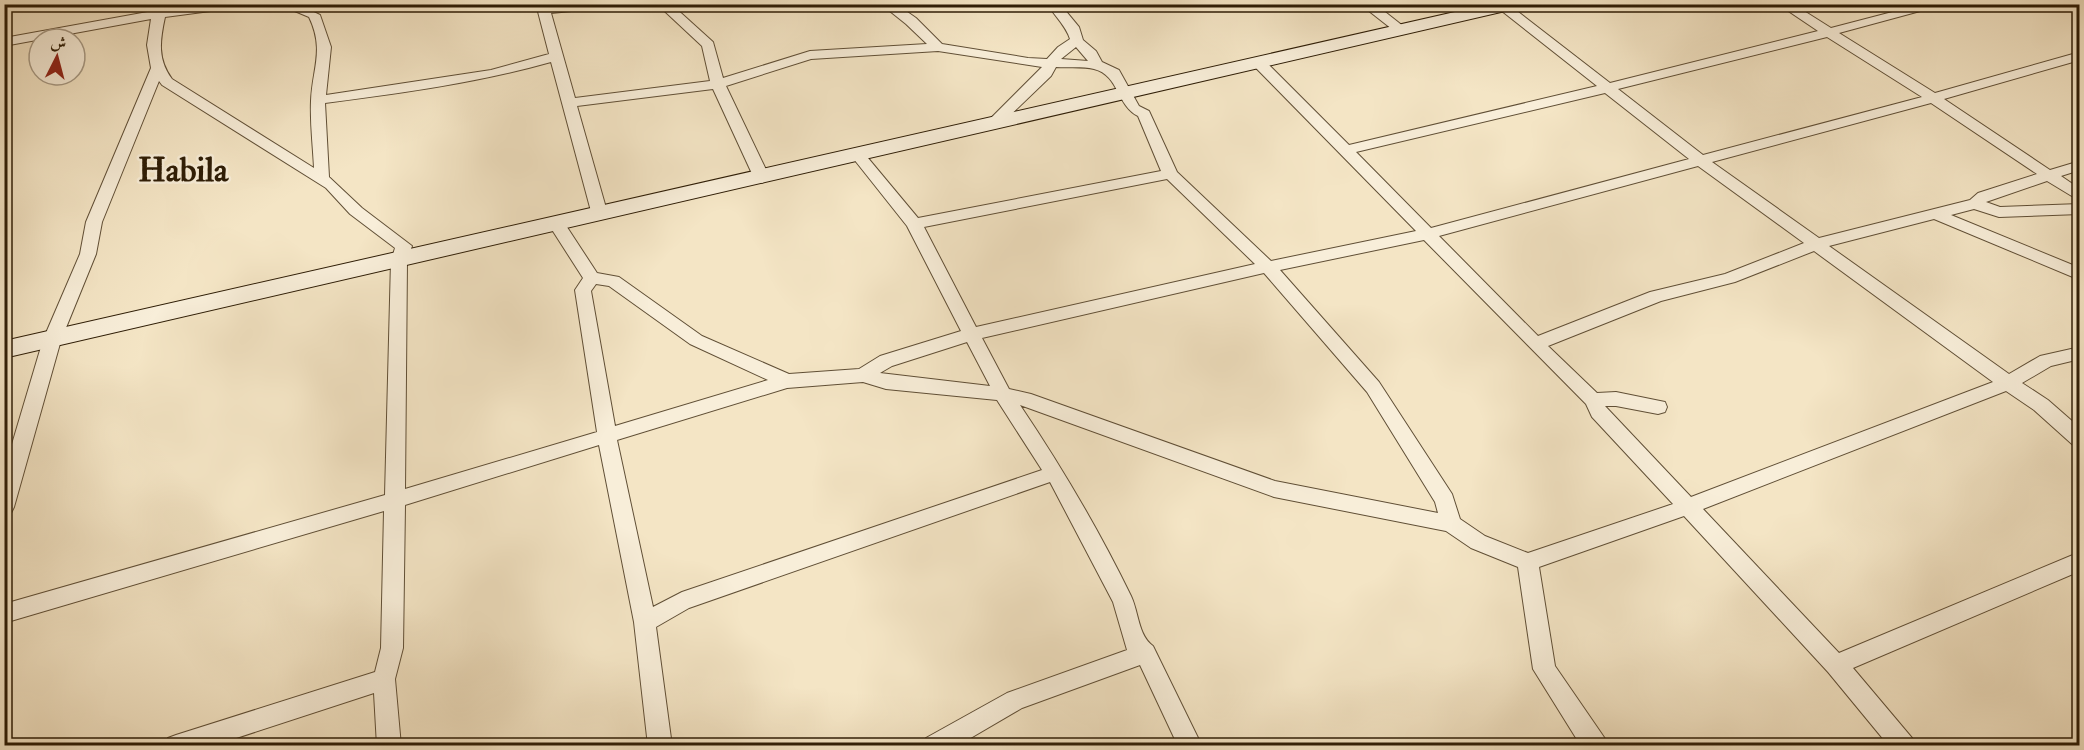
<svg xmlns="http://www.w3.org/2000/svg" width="2084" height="750" viewBox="0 0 2084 750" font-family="'IM FELL Double Pica',Amiri,serif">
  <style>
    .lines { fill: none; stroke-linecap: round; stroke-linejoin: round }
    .street-casing { stroke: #604f36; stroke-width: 2 }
    .secondary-casing { stroke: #2e1d06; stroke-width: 2 }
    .street { fill: #f8eed9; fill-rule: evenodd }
    .secondary { fill: #f8eed9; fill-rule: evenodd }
    .labels { text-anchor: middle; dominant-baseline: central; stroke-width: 5; stroke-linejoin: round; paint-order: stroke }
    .town-label { font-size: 34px; font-weight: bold; fill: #2e1d06; stroke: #f8eed9 }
  </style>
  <rect width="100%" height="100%" fill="#f4e5c5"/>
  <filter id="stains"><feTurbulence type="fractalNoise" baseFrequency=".00333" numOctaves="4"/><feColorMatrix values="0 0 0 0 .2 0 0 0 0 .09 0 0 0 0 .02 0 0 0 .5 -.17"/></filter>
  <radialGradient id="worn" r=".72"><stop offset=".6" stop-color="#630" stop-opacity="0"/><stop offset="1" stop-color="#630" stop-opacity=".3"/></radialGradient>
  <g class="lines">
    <g class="street-casing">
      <path id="street" d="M4 4H11L4 9Z
        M155 4H167L166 9 201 4H239L233 8 165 17C160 40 157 59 172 79L314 168C313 146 310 123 311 101 312 69 325 50 309 17L278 4H297L320 15 331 47 326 95 491 70 549 54 536 4H608L602 8 551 13 575 98 710 81 702 46 657 4H671L713 42 723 78 810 51 927 44 906 24 881 4H896L916 18 942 44 1028 58 1047 59 1058 47 1070 39C1066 26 1055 16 1047 4H1060L1079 27 1083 40 1096 51 1102 62 1119 70 1139 106 1149 111 1177 172 1271 261 1416 231 1254 66 1252 63 1254 60H1264L1349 145 1597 86 1493 4H1508L1610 83 1818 31 1778 4H1793L1831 28 1923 4H1946L1839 33 1935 93 2080 52V60L1944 99 2050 170 2080 161V170L2061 176 2080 189V201L2047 181 1986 202 2000 207 2080 204V214L1999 217 1974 209 1951 215 2080 268V280L1934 219 1829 246 2009 374 2040 356 2080 347V359L2051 366 2022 383 2048 400 2080 428V447L2073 445 2034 410 2006 391 1703 509 1839 653 2080 552V571L1853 668 1912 738 1916 746H1889L1828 672 1684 516 1539 567 1555 666 1610 746H1581L1533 669 1518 567 1471 548 1446 531 1274 497 1020 405C1061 466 1099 530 1131 596 1139 613 1138 635 1153 646L1202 746H1178L1140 665 1022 708 957 746H922L926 738 1007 693 1127 650 1113 602 1050 482 689 608 656 627 672 746H648L634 622 599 445 405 505 403 648 395 679 401 746H377L374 693 212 746H164L168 738 176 735 375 672 381 648 384 511 4 623V604L385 495 391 261 395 248 350 214 326 188 162 85 159 81 102 222 96 254 61 340 14 507 11 513 4 515V471L43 340 80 254 86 222 151 68 147 45 151 19 4 46V38L153 11ZM1827 37 1922 97 1703 155 1618 89ZM1076 47 1088 61 1061 59ZM938 51 1042 67 987 122 985 125 987 128H997L1051 76 1056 67C1068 68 1082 66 1094 69 1119 75 1117 106 1138 116L1161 171 918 218 863 152H853L851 155 853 158 907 226 961 331 880 356 859 369 789 374 702 336 619 277 597 273 563 221H551L549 225 583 278 575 290 597 432 405 489 407 261 412 246 362 208 329 177 325 103C402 93 477 83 551 62L592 215 600 220 608 215 577 106 713 89 754 178 762 183 770 178 726 86 811 59ZM1605 93 1689 159 1431 228 1356 152ZM1931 103 2037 174 1978 193 1970 200 1819 238 1712 162ZM1698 166 1804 243 1725 274 1650 292 1538 336 1439 236ZM1167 179 1255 264 976 327 924 227ZM1424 240 1586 404 1592 417 1673 504 1528 553 1485 536 1460 519 1452 494 1379 382 1280 270ZM1814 251 1993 382 1691 497 1605 406H1616L1658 414 1665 412 1667 407 1665 402 1616 392 1597 393 1548 346 1661 301 1735 282ZM1264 273 1367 392 1435 502 1438 513 1275 481 1031 394 1009 389 982 338ZM596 284 609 286 690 344 768 380 615 426 591 291ZM967 342 990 386 880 373 892 366ZM863 382 886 389 997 400 1042 470 682 592 653 607 617 440 787 388Z
        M1360 4H1375L1408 30 1402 34 1397 33Z
        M2065 4H2080V13Z"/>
    </g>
    <g class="secondary-casing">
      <path id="secondary" d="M1490 4H1522L1514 9 4 358V341Z"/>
    </g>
    <use href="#street" class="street"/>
    <use href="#secondary" class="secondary"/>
  </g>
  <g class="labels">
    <g class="town-label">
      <text x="183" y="170">Habila</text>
    </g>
  </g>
  <rect width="2084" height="750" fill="none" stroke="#f4e5c5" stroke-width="24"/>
  <rect x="6" y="6" width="2072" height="738" fill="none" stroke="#2e1d06" stroke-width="3"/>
  <rect x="12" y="12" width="2060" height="726" fill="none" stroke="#2e1d06" stroke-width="1.5"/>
  <g transform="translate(57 57) rotate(6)"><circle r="28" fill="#f8eed9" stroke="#a79a85" stroke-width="1.5"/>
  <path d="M0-4.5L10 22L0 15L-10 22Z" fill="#8f2418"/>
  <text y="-9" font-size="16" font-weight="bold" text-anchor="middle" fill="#2e1d06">ش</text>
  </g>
  <rect width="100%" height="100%" filter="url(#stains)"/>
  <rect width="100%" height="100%" fill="url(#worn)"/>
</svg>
